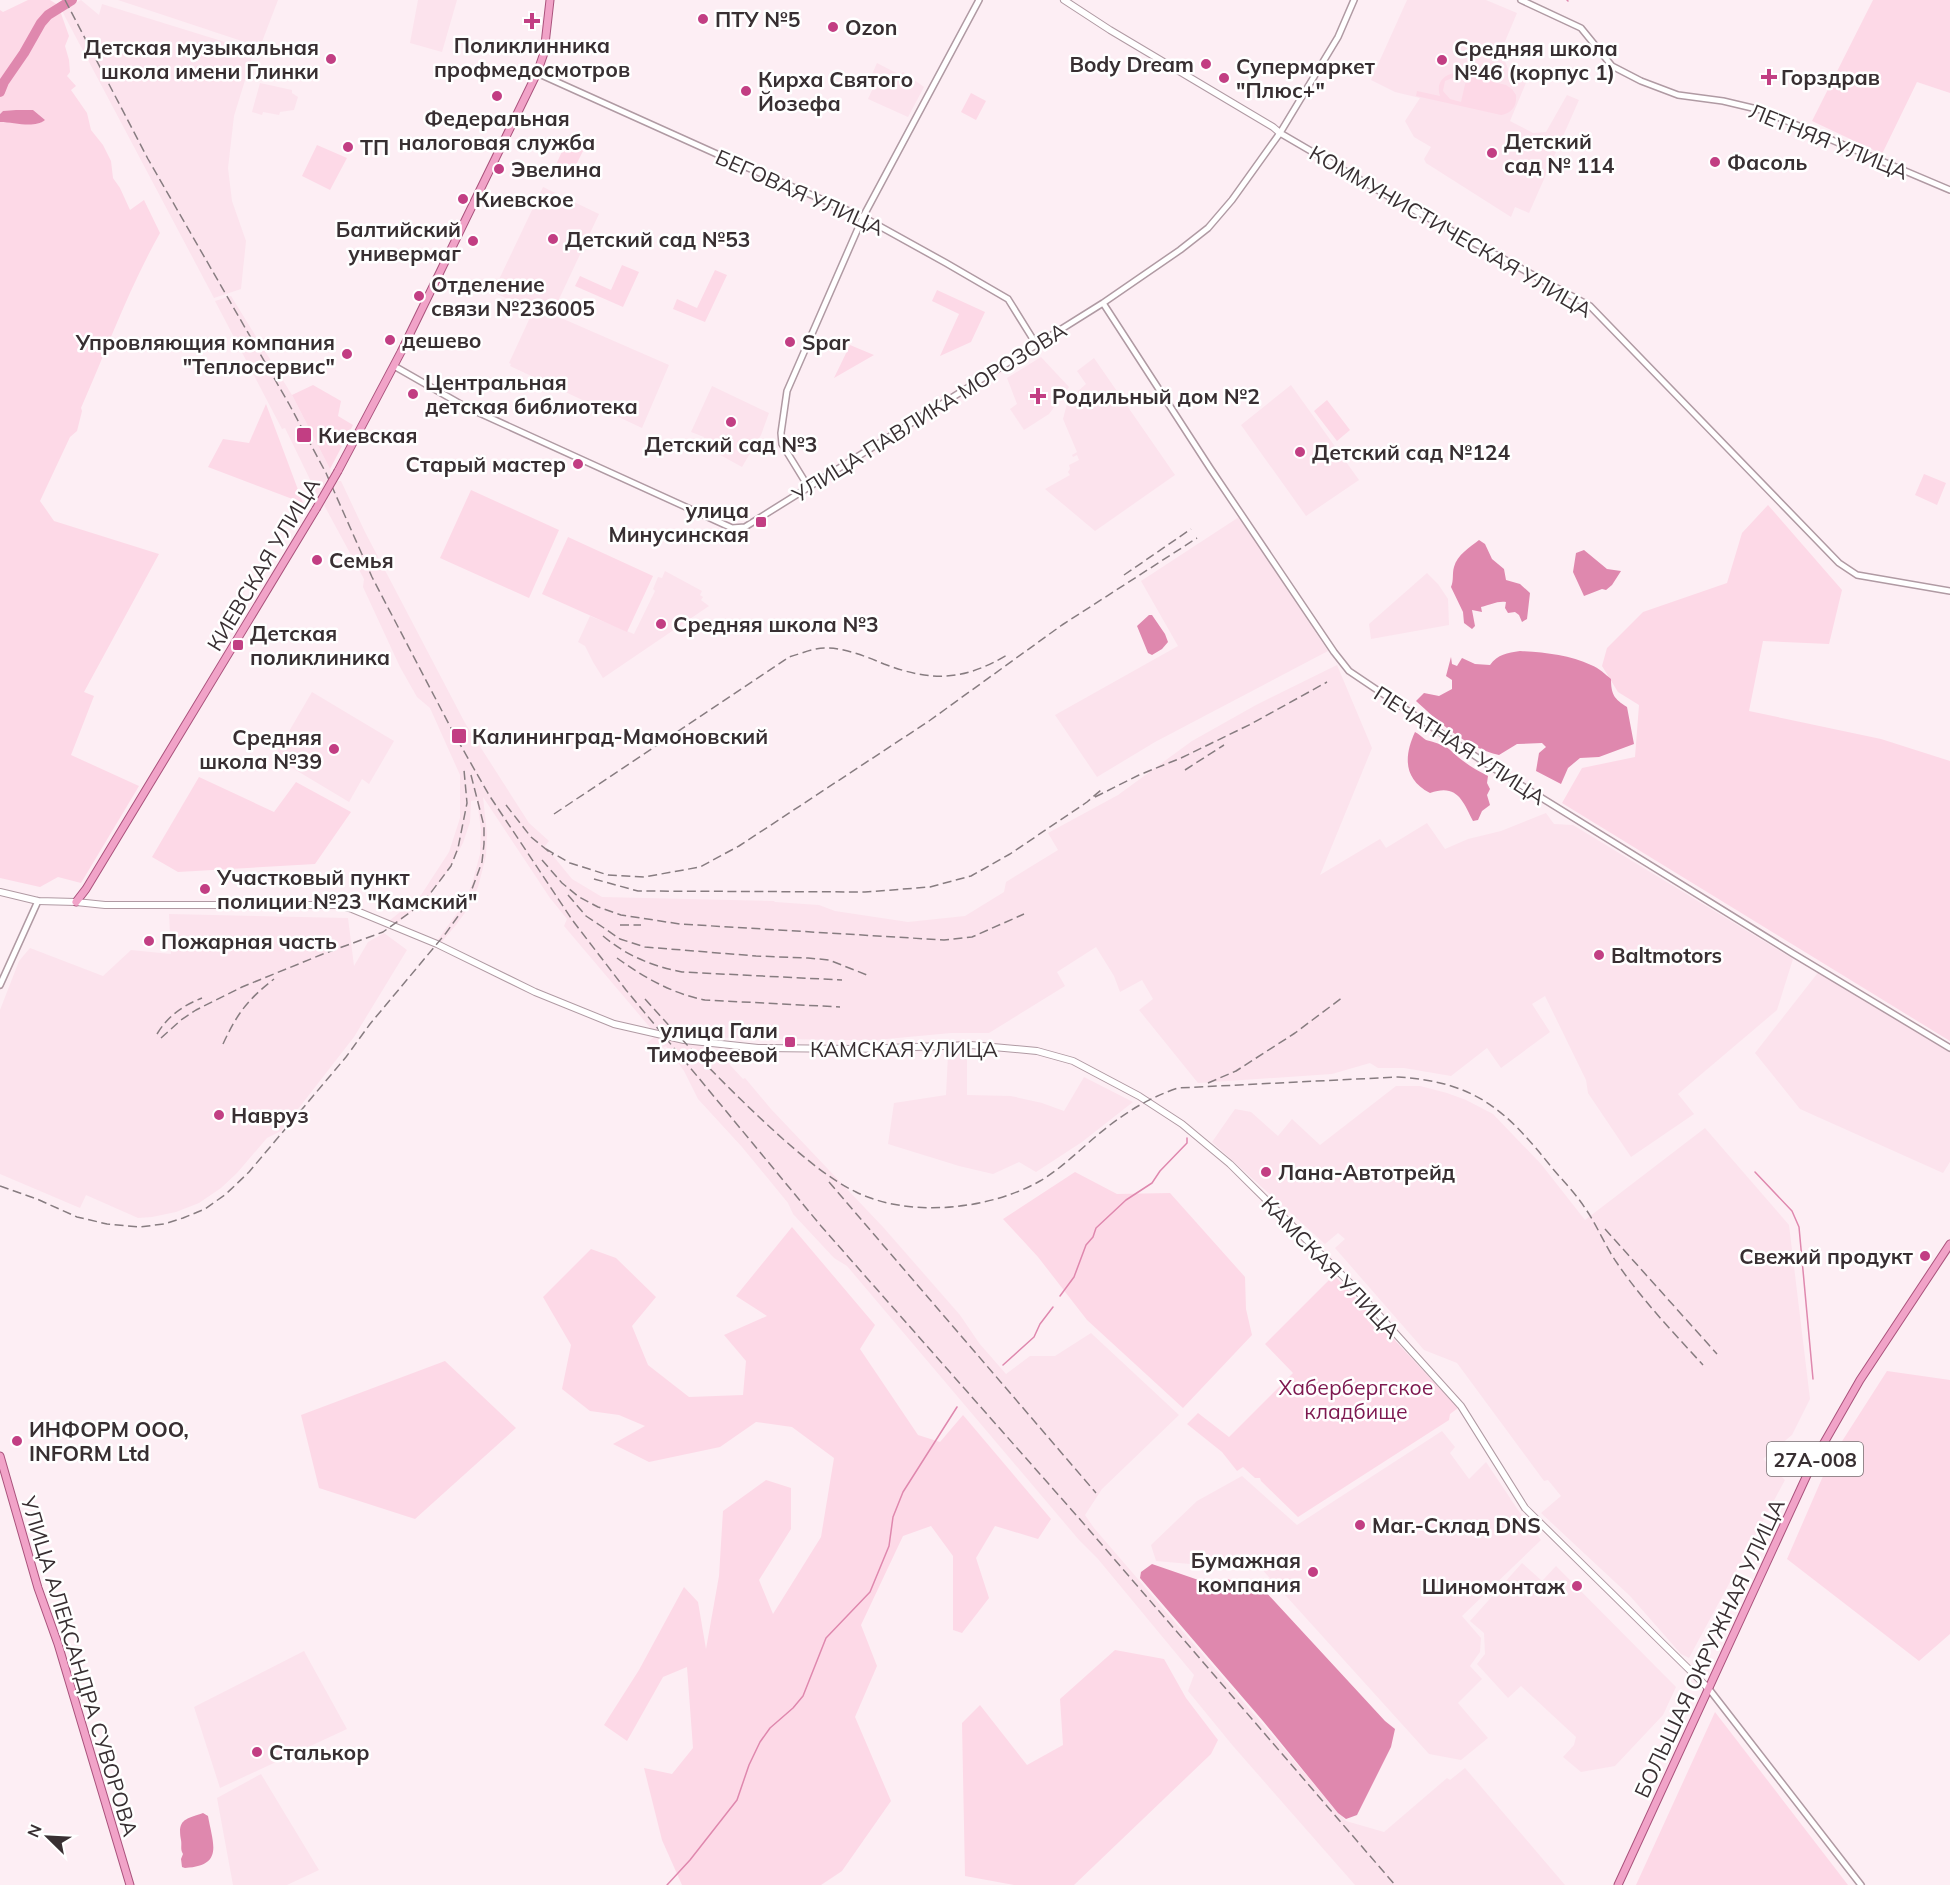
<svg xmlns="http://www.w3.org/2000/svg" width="1950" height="1885" viewBox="0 0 1950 1885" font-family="Mulish,sans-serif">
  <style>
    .built { fill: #fce3ed }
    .green { fill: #fdd9e7; fill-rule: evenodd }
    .water { fill: #df88ae }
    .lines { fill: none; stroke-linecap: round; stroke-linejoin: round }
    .stream { stroke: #df88ae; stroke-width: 1.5 }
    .river { stroke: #df88ae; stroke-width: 10 }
    .tertiary-casing { stroke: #b09aa3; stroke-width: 8 }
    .secondary-casing { stroke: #b09aa3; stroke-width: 8 }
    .primary-casing { stroke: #aa527c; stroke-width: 9 }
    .tertiary { stroke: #fff; stroke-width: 5 }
    .secondary { stroke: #fff; stroke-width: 6 }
    .primary { stroke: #f1a3c8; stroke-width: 7 }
    .rail { stroke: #877c80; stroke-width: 1.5; stroke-dasharray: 9 4.5; stroke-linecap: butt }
    .primary-bridge-casing { stroke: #aa527c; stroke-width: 9; stroke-linecap: butt }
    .primary-bridge { stroke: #f1a3c8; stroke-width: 7 }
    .poi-dot { fill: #c23e83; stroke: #fff; stroke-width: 2 }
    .labels { text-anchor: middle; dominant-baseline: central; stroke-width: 5; stroke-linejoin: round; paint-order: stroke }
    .shield { fill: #fff; stroke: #746d70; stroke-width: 1.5 }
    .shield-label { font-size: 20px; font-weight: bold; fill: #382f32 }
    .poi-label { font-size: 21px; font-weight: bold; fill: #382f32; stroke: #fff; text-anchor: start }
    .street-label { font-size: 21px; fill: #382f32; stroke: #fff }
    .park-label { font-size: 21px; fill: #7d174f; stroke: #fff }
  </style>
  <rect width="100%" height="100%" fill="#fdeef4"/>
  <path class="built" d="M81 0 99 15 102 4 254 51 234 116 228 168 232 201 246 241 241 289 214 298 62 11Z
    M118 0H278L260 47Z
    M418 0H457L442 52 410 43Z
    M1407 0H1486L1517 13 1501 51 1508 69 1528 78 1510 121 1533 133 1546 132 1567 95 1579 100 1529 213 1515 207 1511 217 1426 163 1424 159 1431 147 1414 137 1405 121 1420 98 1395 92 1371 80Z
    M877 63 900 75 903 72 924 87 908 117 868 99 873 88 869 81Z
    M260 83 292 90V93L298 97 294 110 280 112 279 115 263 112 262 115 252 112Z
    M543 187 599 214 552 314 669 365 642 428 510 366 511 364 509 363 533 311 493 292Z
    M231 296 292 395 330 469 331 473 318 496 285 428 282 429 215 301Z
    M1041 357 1069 387 1049 414 1024 430 1010 409 1017 404 1007 378Z
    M1094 358 1175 475 1095 531 1045 489 1070 475 1068 472 1070 469 1069 465 1079 460 1077 455 1073 457 1072 455 1077 452 1063 419 1068 400 1086 384 1077 371Z
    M1291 385 1359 480 1306 516 1241 425Z
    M712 386 769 413 761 435 742 467 713 451 708 446 702 443 704 437 691 432Z
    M337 481H341L365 532 465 723 529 823 549 841 545 846 572 879 602 897 774 901 775 902 819 905 835 911 908 922 965 916 1004 892 1006 882 1058 850 1048 833 1118 795 1192 741 1256 705 1337 665 1372 748 1320 875 1380 839 1386 848 1427 823 1445 849 1468 839 1501 831 1546 813 1554 824 1573 825 1793 959 1777 1010 1678 1094 1694 1114 1631 1157 1588 1093 1586 1080 1545 996 1532 1004 1550 1032 1501 1068 1487 1048 1451 1076 1404 1068H1378L1370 1063 1332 1074 1198 1083 1139 1010 1153 999 1142 980 1120 992 1114 976 1096 947 1057 972 1065 986 989 1033H951L876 1040H840L686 1037 653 1031 564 926 567 919 550 898 483 797 487 834 486 856 478 887 467 910 456 925 440 944 436 942 463 905 472 884 480 854 481 830 477 800 471 801 470 822 463 843 444 877 427 898 401 920 395 924 389 921 421 895 449 852 460 818V775L430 708 417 697 400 667 363 587 364 579 324 505Z
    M1239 517 1328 651 1155 742 1097 777 1055 715 1178 646 1141 581Z
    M665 571 702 591 700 595 703 597 701 600 709 606 603 678 593 662 585 646 578 642 590 616 634 634 655 591 653 589 658 577 662 578Z
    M1427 573 1438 584 1448 599 1449 625 1371 639 1369 624Z
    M312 692 394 741 369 784 362 779 349 802 274 757Z
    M169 914 348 918 354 966 368 942 384 933 407 950 354 1037 281 1131 267 1138 237 1173 221 1188 199 1203 176 1212 152 1217 138 1218 86 1195 80 1208 0 1174V1010L19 961 30 948 103 976 131 950 171 954Z
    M1820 970 1950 1051V1162L1943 1173 1800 1109 1755 1053Z
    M654 1037 699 1045 719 1053 743 1079 745 1078 771 1109 883 1227 960 1315 979 1343 1006 1374 1030 1356H1055L1091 1333 1179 1415 1102 1489 1085 1515 1094 1528 1346 1821 1384 1832 1447 1778 1450 1780 1465 1768 1565 1885H1355L1233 1746 1188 1691 1194 1675 1098 1559 1079 1540 847 1266 834 1258 793 1214 788 1203 742 1147 698 1099 684 1071 666 1046 655 1053 647 1043Z
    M967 1052V1095L1011 1096 1042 1103 1064 1111 1084 1077 1133 1102 1082 1142 1036 1172 1019 1162 993 1174 959 1166 888 1144 894 1103 946 1095 948 1054Z
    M1396 1086H1420L1447 1093 1466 1100 1493 1114 1541 1164 1585 1220 1705 1128 1789 1225 1810 1399 1792 1435 1763 1459 1785 1480 1689 1658 1681 1654 1630 1596 1541 1513 1561 1496 1548 1480 1544 1481 1457 1363 1424 1350 1335 1248 1345 1239 1338 1233 1325 1244 1212 1142 1235 1109 1251 1112 1278 1136 1292 1119 1320 1145Z
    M1442 1431 1455 1447 1450 1453 1469 1479 1486 1462 1518 1510 1541 1540 1462 1616 1481 1638 1480 1652 1470 1666 1482 1679 1458 1703 1488 1738 1461 1760 1429 1754 1258 1565 1247 1569 1156 1561 1151 1545 1197 1501 1242 1476 1297 1525Z
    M1522 1563 1542 1581 1556 1566 1676 1687 1663 1715 1615 1766 1581 1772 1563 1757 1574 1745 1576 1737 1521 1686 1508 1698 1477 1664 1485 1654 1484 1633 1470 1621Z
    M304 1651 347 1729 220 1788 194 1707Z
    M261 1774 319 1870 287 1885H233L217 1798Z"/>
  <path class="green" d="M28 0H50L58 5 69 36 65 46 69 60 70 72 67 76 76 86 71 90 87 113 91 130 103 145 111 161 113 178 120 188 130 210 144 200 160 233C128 290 107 349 81 408L82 411 77 431 70 437 40 501 54 521 159 554 84 692 94 696 71 755 139 786 81 883 58 877 40 887 0 878V122C15 122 26 125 41 123L33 110 3 111 0 114V10L3 12Z
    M1873 0H1950V93L1917 82 1882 154 1812 121Z
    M1455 73 1506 85 1512 89 1516 95C1517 106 1512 113 1501 115L1416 96 1417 91 1440 96C1436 84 1442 75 1455 73ZM1455 77 1466 80 1461 102 1450 99 1443 91 1445 81Z
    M971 93 986 101 976 120 961 112Z
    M570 134 587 143 570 177 554 169Z
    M317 145 347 158 330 190 302 176Z
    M622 265 639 272 623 307 575 286 580 276 611 290Z
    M715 270 727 275 705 322 673 309 677 299 697 308Z
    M937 290 985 312 971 342 940 356 959 314 932 301Z
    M850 345 874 355 834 378Z
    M313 385 341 401 338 416 353 425 330 469 292 395Z
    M1327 400 1350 430 1337 441 1314 411Z
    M266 404 303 503 208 467 223 439 249 443Z
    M1924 474 1946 483 1937 505 1915 495Z
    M471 490 559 530 529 598 440 558Z
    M1768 505 1842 590 1829 644 1763 641 1749 711 1881 739 1950 761V1041L1562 803 1582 768 1635 757 1639 705 1618 692 1602 666 1607 648 1643 612 1727 583 1742 533Z
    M568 537 653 576 627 632 542 594Z
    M199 777 274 812 296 782 351 812 315 864 178 872 152 857Z
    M1075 1172 1117 1194 1170 1193 1245 1277 1246 1309 1252 1335 1183 1408 1087 1320 1038 1257 1003 1219Z
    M792 1227 875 1325 860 1349 918 1435 940 1442 963 1415 1051 1519 1038 1539 995 1526 976 1558 989 1598 962 1633 953 1630V1556L931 1526 903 1536 861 1625 877 1666 855 1717 891 1801 842 1871 821 1885H682L662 1840 644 1768 672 1774 693 1748 687 1667 663 1677 627 1741 604 1725 639 1670 684 1587 698 1602 706 1649 719 1576 723 1511 766 1480 791 1488V1529L759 1580 773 1614 821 1537 834 1458 792 1427 756 1422 720 1447 649 1462 613 1444 645 1426 619 1415 590 1411 562 1389 571 1345 543 1297 591 1249 616 1258 656 1297 632 1326 648 1365 689 1397 743 1395 746 1361 724 1335 767 1316 736 1296Z
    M1334 1275 1458 1408 1450 1414 1449 1420 1298 1517 1261 1481 1260 1478H1255L1243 1467 1237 1471 1222 1452 1187 1424 1198 1413 1229 1437 1293 1373 1265 1344Z
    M445 1361 516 1428 415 1519 319 1488 301 1415Z
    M1887 1371 1950 1380V1634L1919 1661 1787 1559 1830 1460Z
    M1115 1650 1164 1659 1186 1698 1218 1740 1211 1754 1074 1885H1014L965 1876 962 1723 980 1705 1027 1765 1063 1745 1060 1699Z
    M1715 1712 1848 1885H1636Z"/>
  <path class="water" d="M16 110H33L45 120C34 129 14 122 0 122V114L3 111Z
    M1479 540 1485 544 1492 559 1504 569 1506 580 1520 584 1530 593 1527 619 1522 622 1519 615 1515 612 1508 613 1505 608 1506 602C1496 601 1491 605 1481 607L1482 612 1472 610 1475 626 1472 629 1464 623 1463 612 1451 587C1454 580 1452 574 1454 567 1457 555 1470 547 1479 540Z
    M1584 550 1607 569 1621 571 1612 585 1606 590 1602 589 1584 596 1573 572 1576 553Z
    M1149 615H1152L1165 634 1168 642 1162 649 1152 655 1148 653 1137 626Z
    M1520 651C1544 652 1570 655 1591 665 1599 668 1605 674 1611 679 1611 694 1614 699 1627 707L1634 744 1599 757 1580 758 1568 768 1561 784 1536 771 1539 753 1546 747 1542 743 1517 744 1499 755C1467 748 1439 722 1416 701L1424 693 1439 696 1452 689V680L1446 676 1451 657 1452 664 1457 666 1462 658 1475 664 1490 665C1498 654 1507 653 1520 651Z
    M1415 732C1419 734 1423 738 1426 740 1433 742 1443 744 1449 749 1462 761 1472 768 1488 776L1487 783 1490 789 1487 795 1490 805 1482 811 1478 820 1473 821C1463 801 1457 783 1430 793 1403 779 1404 756 1415 732Z
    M1152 1564 1210 1584 1227 1579 1264 1590 1385 1721 1395 1729 1391 1747 1357 1815 1346 1819 1338 1813 1263 1721 1140 1578 1141 1572Z
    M203 1813 208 1816C213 1844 224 1866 185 1868L182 1867 181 1859 183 1854C180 1849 182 1846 181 1840 177 1819 186 1819 203 1813Z"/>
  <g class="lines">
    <path class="stream" d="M1567 0 1568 1
      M1755 1172 1792 1211 1799 1227 1813 1379
      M1060 1296 1074 1277 1086 1245 1093 1237 1096 1228 1126 1200 1152 1183 1160 1171 1187 1143V1138
      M1003 1365 1034 1337 1040 1324 1053 1307
      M667 1885 690 1860 737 1800 749 1765 760 1742 770 1728 793 1708 803 1696 826 1638 870 1592 889 1546 893 1517 903 1492 957 1407"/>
    <path class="river" d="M0 92 4 82 24 53 41 23 48 15 72 0"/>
    <g class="tertiary-casing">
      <path id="tertiary" d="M1521 0 1581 28 1612 66 1641 81 1678 95 1723 101 1761 110 1950 190
        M537 73 739 164 863 217 946 263 1008 299 1036 344
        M1280 133 1388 196 1590 306 1839 563 1857 575 1950 591
        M1103 303 1210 468 1334 652 1349 671 1490 766 1792 953 1950 1048
        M394 366 464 406 732 528 745 527 1103 303 1180 250 1208 228 1232 200 1280 133 1338 37 1354 0
        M809 488 782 444 781 433 787 391 863 217 979 0
        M0 985 38 901
        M1709 1689 1861 1885"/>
    </g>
    <g class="secondary-casing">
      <path id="secondary" d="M1064 0 1110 30 1273 127 1280 133
        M0 892 38 901 76 902 105 905H337L352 909 437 944 535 992 614 1024 684 1040 758 1048 857 1049 971 1045 1037 1051 1073 1061 1139 1096 1182 1124 1230 1164 1349 1282 1461 1406 1525 1508 1709 1689"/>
    </g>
    <g class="primary-casing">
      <path id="primary" d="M338 471 401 352 537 73 544 53 550 0
        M76 902 86 889 316 509
        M0 1456 38 1588 58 1644 130 1885
        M1618 1885 1813 1462 1860 1380 1950 1244"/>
    </g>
    <use href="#tertiary" class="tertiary"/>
    <use href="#secondary" class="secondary"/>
    <use href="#primary" class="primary"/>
    <path class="rail" d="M65 0 148 159 289 404 326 473 372 577 453 732 489 795 573 921 626 990 821 1226 1084 1524 1395 1885
      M1124 575 1191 529
      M1185 770 1224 745
      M1095 797 1139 775 1181 758 1251 724 1327 682
      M506 805 531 837 553 855
      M554 814 789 657C800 654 813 648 825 648 845 648 865 656 884 664 932 682 963 681 1007 655
      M546 849 570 863 608 875 644 877 700 867 739 846 929 721 1062 625 1197 538
      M542 860 562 883 579 897 598 907 621 915 680 924 944 940 972 937 1024 914
      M594 879 638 891 865 892 930 887 971 876 1010 854 1087 802 1101 790
      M568 895 586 916 604 928 620 939 645 947 756 956 808 958 829 960 867 975
      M620 925H641
      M603 936C627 956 652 966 682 972L842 980
      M617 958C643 977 673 994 705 1000L840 1007
      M645 999C689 1048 734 1095 783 1139 805 1158 829 1179 856 1192 909 1218 989 1210 1040 1181 1057 1171 1071 1158 1086 1145 1114 1120 1142 1100 1178 1088L1398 1077C1476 1082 1506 1110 1553 1169 1564 1182 1576 1194 1585 1208 1597 1225 1605 1246 1617 1263 1642 1300 1673 1332 1703 1365
      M157 1034C168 1016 182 1006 202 998
      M161 1038 181 1020 196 1010 242 987 323 954 383 932 423 903 451 866 458 848 467 803 464 770
      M223 1044C237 1014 247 1000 274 979
      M1208 1083 1236 1071 1295 1033 1343 997
      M829 1182 1096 1493
      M0 1186 37 1199 77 1217 107 1224 139 1227 164 1224 183 1218 205 1209 226 1194 249 1172 346 1057 370 1024 446 933 466 905 482 862 484 844V826L471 775
      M1605 1229 1717 1354"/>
    <g class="primary-bridge-casing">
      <path id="primary-bridge" d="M316 509 338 471"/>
    </g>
    <use href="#primary-bridge" class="primary-bridge"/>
  </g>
  <g class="poi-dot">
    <circle cx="703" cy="19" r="6"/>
    <path d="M529 12h6v6h6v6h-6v6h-6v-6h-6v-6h6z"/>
    <circle cx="833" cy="27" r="6"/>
    <circle cx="331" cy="59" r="6"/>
    <circle cx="1442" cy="60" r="6"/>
    <circle cx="1206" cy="64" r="6"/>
    <path d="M1766 68h6v6h6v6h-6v6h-6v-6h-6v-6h6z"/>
    <circle cx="1224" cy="78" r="6"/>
    <circle cx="746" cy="91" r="6"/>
    <circle cx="497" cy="96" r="6"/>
    <circle cx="348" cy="147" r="6"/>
    <circle cx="1492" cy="153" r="6"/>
    <circle cx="1715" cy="162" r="6"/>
    <circle cx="499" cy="169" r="6"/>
    <circle cx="463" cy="199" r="6"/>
    <circle cx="553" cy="239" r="6"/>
    <circle cx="473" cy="241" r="6"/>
    <circle cx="419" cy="296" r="6"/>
    <circle cx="390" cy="340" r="6"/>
    <circle cx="790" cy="342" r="6"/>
    <circle cx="347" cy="354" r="6"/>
    <circle cx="413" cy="394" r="6"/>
    <path d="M1035 387h6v6h6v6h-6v6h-6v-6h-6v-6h6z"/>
    <circle cx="731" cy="422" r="6"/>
    <rect x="296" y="427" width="16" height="16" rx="3"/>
    <circle cx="1300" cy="452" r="6"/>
    <circle cx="578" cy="464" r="6"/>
    <rect x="755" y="516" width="12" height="12" rx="3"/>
    <circle cx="317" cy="560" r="6"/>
    <circle cx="661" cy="624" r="6"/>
    <rect x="232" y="639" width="12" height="12" rx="3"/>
    <rect x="451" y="728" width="16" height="16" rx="3"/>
    <circle cx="334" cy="749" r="6"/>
    <circle cx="205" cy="889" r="6"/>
    <circle cx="149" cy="941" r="6"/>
    <circle cx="1599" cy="955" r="6"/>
    <rect x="784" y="1036" width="12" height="12" rx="3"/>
    <circle cx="219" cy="1115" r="6"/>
    <circle cx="1266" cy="1172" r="6"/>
    <circle cx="1925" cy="1256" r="6"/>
    <circle cx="17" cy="1441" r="6"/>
    <circle cx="1360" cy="1525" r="6"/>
    <circle cx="1313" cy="1572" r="6"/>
    <circle cx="1577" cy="1586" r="6"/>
    <circle cx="257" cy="1752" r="6"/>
  </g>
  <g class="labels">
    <rect class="shield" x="1767" y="1442" width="96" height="34" rx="4.5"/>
    <g class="shield-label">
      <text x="1815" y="1459">27А-008</text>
    </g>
    <g class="poi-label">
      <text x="715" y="19">ПТУ №5</text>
      <text x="845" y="27">Ozon</text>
      <text x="532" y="45" text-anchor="middle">Поликлинника<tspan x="532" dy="24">профмедосмотров</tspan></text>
      <text x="319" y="47" text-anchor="end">Детская музыкальная<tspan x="319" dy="24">школа имени Глинки</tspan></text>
      <text x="1454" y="48">Средняя школа<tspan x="1454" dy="24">№46 (корпус 1)</tspan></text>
      <text x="1194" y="64" text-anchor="end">Body Dream</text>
      <text x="1236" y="66">Супермаркет<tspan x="1236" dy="24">"Плюс+"</tspan></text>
      <text x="1781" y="77">Горздрав</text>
      <text x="758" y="79">Кирха Святого<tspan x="758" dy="24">Йозефа</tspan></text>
      <text x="497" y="118" text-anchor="middle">Федеральная<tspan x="497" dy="24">налоговая служба</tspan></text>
      <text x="1504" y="141">Детский<tspan x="1504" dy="24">сад № 114</tspan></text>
      <text x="360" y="147">ТП</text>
      <text x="1727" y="162">Фасоль</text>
      <text x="511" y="169">Эвелина</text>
      <text x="475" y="199">Киевское</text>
      <text x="461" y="229" text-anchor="end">Балтийский<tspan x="461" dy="24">универмаг</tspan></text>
      <text x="565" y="239">Детский сад №53</text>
      <text x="431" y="284">Отделение<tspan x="431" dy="24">связи №236005</tspan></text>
      <text x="402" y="340">дешево</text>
      <text x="335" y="342" text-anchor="end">Упровляющия компания<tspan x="335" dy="24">"Теплосервис"</tspan></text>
      <text x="802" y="342">Spar</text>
      <text x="425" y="382">Центральная<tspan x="425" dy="24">детская библиотека</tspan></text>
      <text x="1052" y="396">Родильный дом №2</text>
      <text x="318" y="435">Киевская</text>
      <text x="731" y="444" text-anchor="middle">Детский сад №3</text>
      <text x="1312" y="452">Детский сад №124</text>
      <text x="566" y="464" text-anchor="end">Старый мастер</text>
      <text x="749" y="510" text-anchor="end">улица<tspan x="749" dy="24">Минусинская</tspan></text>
      <text x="329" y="560">Семья</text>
      <text x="673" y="624">Средняя школа №3</text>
      <text x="250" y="633">Детская<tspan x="250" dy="24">поликлиника</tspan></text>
      <text x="472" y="736">Калининград-Мамоновский</text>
      <text x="322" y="737" text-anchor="end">Средняя<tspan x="322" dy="24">школа №39</tspan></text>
      <text x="217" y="877">Участковый пункт<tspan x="217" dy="24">полиции №23 "Камский"</tspan></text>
      <text x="161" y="941">Пожарная часть</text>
      <text x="1611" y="955">Baltmotors</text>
      <text x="778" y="1030" text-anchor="end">улица Гали<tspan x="778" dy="24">Тимофеевой</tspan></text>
      <text x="231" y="1115">Навруз</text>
      <text x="1278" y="1172">Лана-Автотрейд</text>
      <text x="1913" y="1256" text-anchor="end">Свежий продукт</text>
      <text x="29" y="1429">ИНФОРМ ООО,<tspan x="29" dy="24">INFORM Ltd</tspan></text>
      <text x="1372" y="1525">Маг.-Склад DNS</text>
      <text x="1301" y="1560" text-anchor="end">Бумажная<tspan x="1301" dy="24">компания</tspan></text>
      <text x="1565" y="1586" text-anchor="end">Шиномонтаж</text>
      <text x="269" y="1752">Сталькор</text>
    </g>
    <g class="street-label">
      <text transform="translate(1829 141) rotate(22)">ЛЕТНЯЯ УЛИЦА</text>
      <text transform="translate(800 192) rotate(24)">БЕГОВАЯ УЛИЦА</text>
      <text transform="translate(1451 231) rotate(30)">КОММУНИСТИЧЕСКАЯ УЛИЦА</text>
      <text transform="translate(929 412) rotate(-32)">УЛИЦА ПАВЛИКА МОРОЗОВА</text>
      <text transform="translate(263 564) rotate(-59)">КИЕВСКАЯ УЛИЦА</text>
      <text transform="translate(1460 745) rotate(33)">ПЕЧАТНАЯ УЛИЦА</text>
      <text x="904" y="1049">КАМСКАЯ УЛИЦА</text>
      <text transform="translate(1331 1267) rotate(46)">КАМСКАЯ УЛИЦА</text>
      <text transform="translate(1709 1648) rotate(-65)">БОЛЬШАЯ ОКРУЖНАЯ УЛИЦА</text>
      <text transform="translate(80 1666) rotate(73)">УЛИЦА АЛЕКСАНДРА СУВОРОВА</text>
    </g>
    <g class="park-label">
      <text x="1356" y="1387">Хабербергское<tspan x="1356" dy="24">кладбище</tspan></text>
    </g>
  </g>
  <g transform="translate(48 1837) rotate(294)" stroke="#ffffff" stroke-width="4.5" paint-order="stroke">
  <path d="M0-4.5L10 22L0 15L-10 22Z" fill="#382f32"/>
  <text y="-9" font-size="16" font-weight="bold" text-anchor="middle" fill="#382f32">N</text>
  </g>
</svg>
